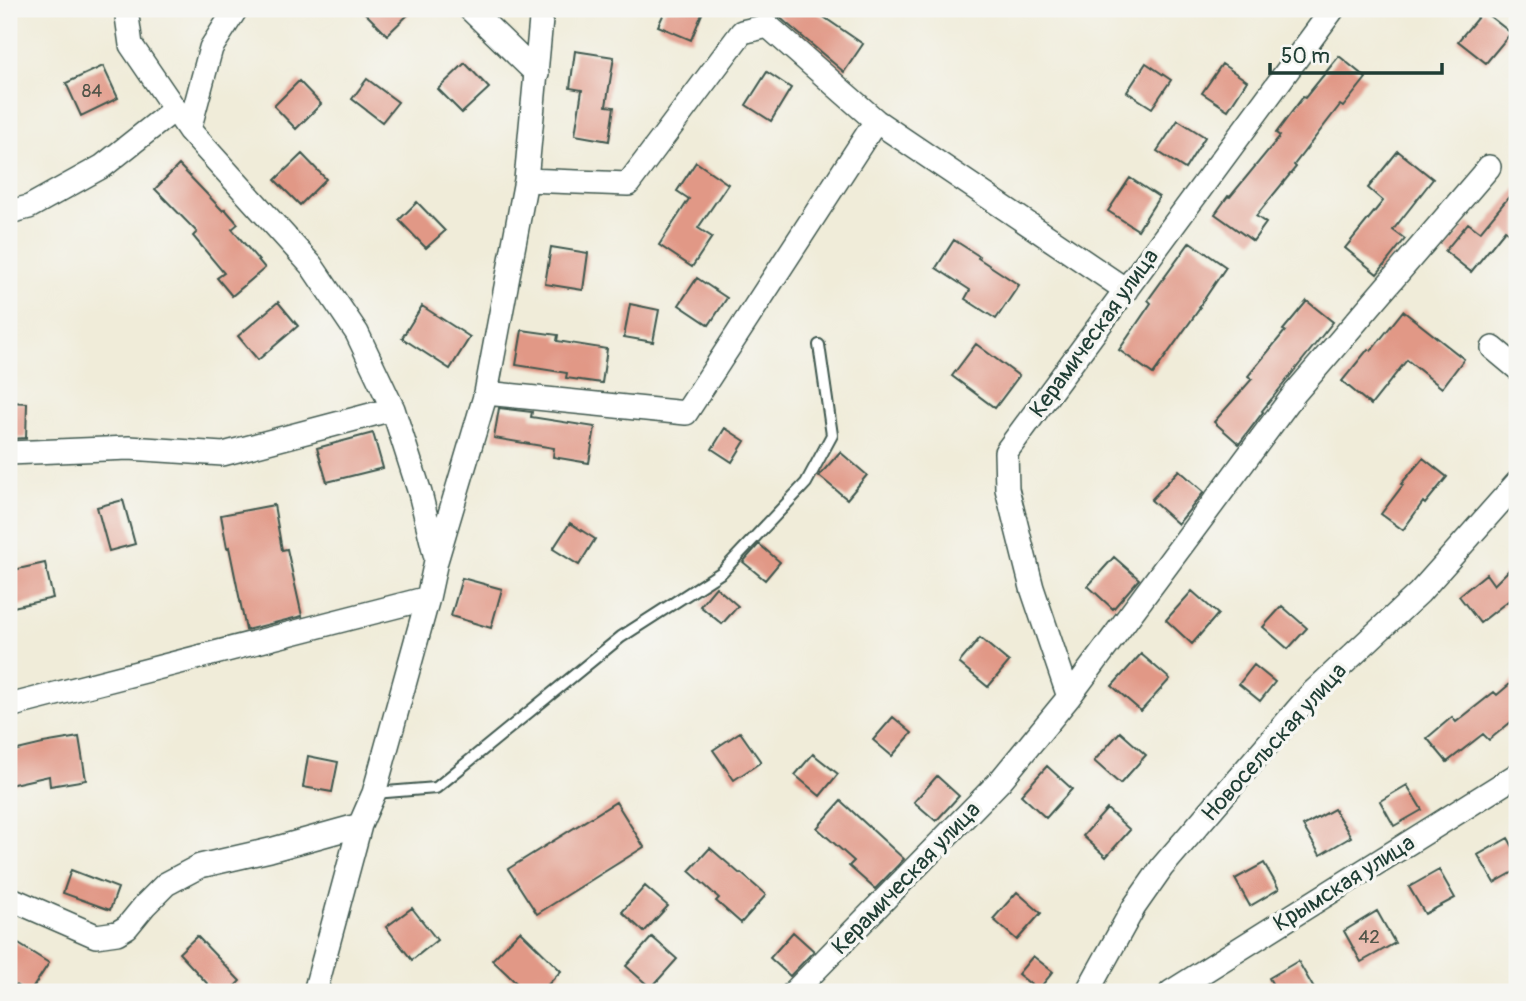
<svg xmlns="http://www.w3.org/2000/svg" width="1526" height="1001" viewBox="0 0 1526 1001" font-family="Pangolin,sans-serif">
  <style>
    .building { fill: #e19886 }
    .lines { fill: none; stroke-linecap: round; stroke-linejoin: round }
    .lane-casing { stroke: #3e574d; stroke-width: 14 }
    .street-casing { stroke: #3e574d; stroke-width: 26 }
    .lane { stroke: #fff; stroke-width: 10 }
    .street { stroke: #fff; stroke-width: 23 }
    .labels { text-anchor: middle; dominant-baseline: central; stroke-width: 7; stroke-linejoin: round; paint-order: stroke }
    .number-label { font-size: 19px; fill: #505448 }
    .street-label { font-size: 23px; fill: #1f3d34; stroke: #f6f6f2 }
  </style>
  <rect width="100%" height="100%" fill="#f6f6f2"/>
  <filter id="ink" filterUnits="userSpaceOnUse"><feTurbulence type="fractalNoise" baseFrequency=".0143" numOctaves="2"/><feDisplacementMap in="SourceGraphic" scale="14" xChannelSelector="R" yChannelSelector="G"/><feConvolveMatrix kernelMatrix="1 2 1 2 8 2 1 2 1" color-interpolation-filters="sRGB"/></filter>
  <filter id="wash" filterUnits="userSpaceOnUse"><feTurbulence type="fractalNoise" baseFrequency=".00686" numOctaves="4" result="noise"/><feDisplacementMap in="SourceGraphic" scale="28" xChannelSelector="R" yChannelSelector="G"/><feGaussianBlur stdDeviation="1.57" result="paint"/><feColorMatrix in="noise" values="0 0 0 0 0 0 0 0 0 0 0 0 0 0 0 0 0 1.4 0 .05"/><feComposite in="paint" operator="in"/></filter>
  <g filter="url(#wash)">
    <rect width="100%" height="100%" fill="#f0ecd9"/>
    <g id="blocks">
      <path class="building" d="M361 9H414L387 35Z
        M666 9H704L691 40 658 26Z
        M755 9H812L863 44 844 72 777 15 771 12 761 13Z
        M1483 11 1511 33 1486 63 1458 41Z
        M575 51 614 57 606 106 614 107 609 141 575 135 582 90 570 88Z
        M1339 56 1366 78 1343 107 1340 105 1294 165 1296 167 1256 216 1266 223 1253 241 1215 214 1228 196 1230 197 1280 136 1276 133 1303 97 1305 98Z
        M465 63 489 88 462 113 438 89Z
        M1146 63 1171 80 1152 108 1127 92Z
        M1222 64 1247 81 1228 110 1202 93Z
        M103 66 118 98 81 116 66 83Z
        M767 72 791 88 771 121 746 105Z
        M367 79 398 102 382 122 352 99Z
        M299 81 321 104 296 129 274 106Z
        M1178 120 1205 137 1185 169 1157 151Z
        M1398 151 1433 179 1393 230 1405 239 1377 274 1345 248 1383 201 1368 188Z
        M302 154 326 179 300 205 275 180Z
        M696 162 728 184 698 228 712 237 692 267 659 245 689 199 677 191Z
        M179 165 223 211 225 209 238 224 232 229 265 268 232 296 217 278 224 273 193 236 197 232 155 189Z
        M1130 178 1159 197 1138 230 1108 211Z
        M1517 187V240L1505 230 1471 272 1445 251 1468 223 1480 232Z
        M417 202 445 231 426 248 399 220Z
        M954 240 979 256 978 258 1019 285 996 319 965 299 970 290 936 268Z
        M1190 242 1226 267 1199 307 1200 308 1153 374 1119 350 1151 303 1148 300Z
        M551 247 588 253 583 290 545 284Z
        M697 278 727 298 709 325 679 305Z
        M1307 301 1333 322 1262 411 1263 412 1239 444 1214 422 1252 379 1248 376 1285 331 1283 330Z
        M278 302 298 326 258 360 238 336Z
        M630 304 659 310 653 342 624 337Z
        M422 306 470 337 450 369 402 338Z
        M1403 311 1464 359 1442 388 1407 360 1371 405 1342 381 1368 349 1371 351Z
        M522 330 558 335 557 341 607 349 602 383 566 378 567 373 516 365Z
        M976 344 1019 376 995 408 952 376Z
        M9 402 27 403 26 438 9 439Z
        M499 408 532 412 531 417 595 427 589 463 553 457 554 448 494 438Z
        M725 428 745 441 732 462 712 449Z
        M373 433 383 468 327 482 317 448Z
        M840 452 867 475 847 499 819 476Z
        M1423 458 1447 477 1425 504 1423 502 1403 530 1381 514 1403 485 1401 484Z
        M1179 470 1204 492 1178 524 1151 500Z
        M123 500 135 544 109 551 97 507Z
        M274 505 282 550 287 549 302 616 246 630 229 547 227 548 221 515Z
        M570 523 595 539 579 565 553 549Z
        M759 544 780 562 765 580 743 562Z
        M1114 557 1139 579 1113 609 1088 586Z
        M1517 562V594L1480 623 1459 596 1486 574 1494 585Z
        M45 563 53 598 9 608V571Z
        M462 578 502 589 491 628 451 616Z
        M716 587 738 606 722 624 700 606Z
        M1192 591 1218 614 1192 644 1166 620Z
        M1282 606 1307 628 1288 649 1263 627Z
        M980 638 1009 662 988 687 959 663Z
        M1141 654 1170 679 1141 711 1112 686Z
        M1254 665 1275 682 1260 701 1239 684Z
        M1517 678V717L1489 740 1483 734 1447 762 1427 738 1452 717 1456 722 1494 692 1497 695Z
        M893 717 912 733 892 756 873 740Z
        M740 732 761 762 734 780 713 750Z
        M1120 732 1146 755 1120 784 1094 761Z
        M79 737 86 780 50 786 49 776 9 785V752L43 744V743Z
        M813 754 838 774 820 796 795 775Z
        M308 756 338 762 332 792 303 787Z
        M1047 766 1072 789 1046 818 1021 795Z
        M937 776 959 796 936 821 914 802Z
        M1407 785 1422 810 1394 826 1380 801Z
        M841 801 904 859 875 889 849 866 854 861 817 828Z
        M616 802 644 847 537 914 508 869Z
        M1107 809 1130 830 1106 857 1083 836Z
        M1334 809 1351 837 1320 855 1303 826Z
        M1508 838 1517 854V870L1494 883 1478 855Z
        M710 848 740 874 741 873 766 895 741 923 716 901 719 898 689 871Z
        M1264 863 1279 889 1250 906 1235 879Z
        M71 870 118 888 110 910 63 893Z
        M1439 870 1455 898 1425 914 1409 887Z
        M645 886 668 906 644 932 622 912Z
        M1017 892 1041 913 1017 940 993 919Z
        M412 908 437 940 412 960 386 927Z
        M1377 911 1395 943 1361 962 1344 931Z
        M520 931 561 971 541 992H526L492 960Z
        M793 932 814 951 790 976 770 958Z
        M197 936 240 981 229 992H215L179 953Z
        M652 937 677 959 651 988 626 966Z
        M9 938 49 963 30 992H27L9 981Z
        M1033 956 1053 972 1038 990 1018 974Z
        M1298 961 1316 992H1277L1269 978Z"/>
    </g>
  </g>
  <g filter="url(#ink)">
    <use href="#blocks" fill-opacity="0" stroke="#3e574d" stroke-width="2"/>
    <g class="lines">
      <g class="lane-casing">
        <path id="lane" d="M374 793 436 788 621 637 722 572 806 483 832 435 819 345"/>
      </g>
      <g class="street-casing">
        <path id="street" d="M126 9 131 45 189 130 311 265 357 333 393 409 420 493 436 558
          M470 9 537 74
          M189 130 211 48 236 9
          M526 180 628 184 742 32 768 26 876 121 1126 290
          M9 212 29 207 103 166 175 109
          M1493 348 1517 368
          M486 393 686 413 876 121
          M9 453 129 448 223 454 393 409
          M1069 697 1032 588 1007 489 1006 452 1333 9
          M9 706 428 598
          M9 898 96 936 117 933 127 927 145 905 166 884 200 866 270 850 360 825
          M315 992 360 825 374 793 428 598 436 561 486 393 526 180 542 9
          M794 992 1000 781 1069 697 1295 393 1489 167
          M1087 992 1134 907 1162 867 1310 695 1419 593 1517 483
          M1171 992 1517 775"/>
      </g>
      <use href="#lane" class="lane"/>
      <use href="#street" class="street"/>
    </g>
  </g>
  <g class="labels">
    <g class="number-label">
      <text x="92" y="91">84</text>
      <text x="1369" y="937">42</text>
    </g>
    <g class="street-label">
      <text transform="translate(1094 333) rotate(-54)">Керамическая улица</text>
      <text transform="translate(1274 742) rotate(-48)">Новосельская улица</text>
      <text transform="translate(906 878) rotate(-46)">Керамическая улица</text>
      <text transform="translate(1344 883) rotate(-32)">Крымская улица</text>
    </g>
  </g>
  <rect width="1526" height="1001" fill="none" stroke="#f6f6f2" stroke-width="35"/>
  <path d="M1270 63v10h172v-10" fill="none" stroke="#1f3d34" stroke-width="3.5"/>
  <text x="1281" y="63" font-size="21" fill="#1f3d34" stroke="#f6f6f2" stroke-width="5" paint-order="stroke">50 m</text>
</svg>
